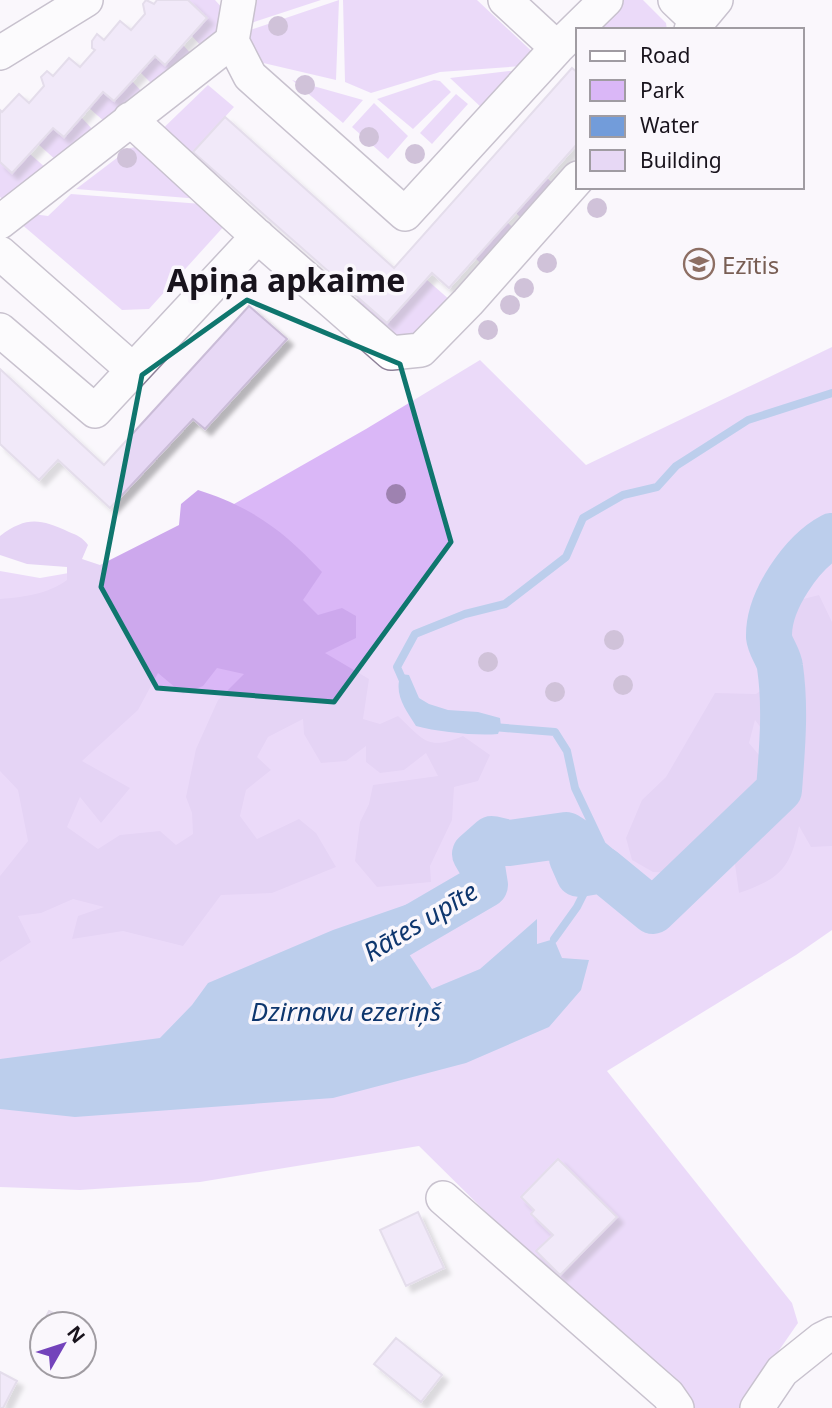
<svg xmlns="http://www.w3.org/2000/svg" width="832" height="1408" viewBox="0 0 832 1408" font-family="'Noto Sans',sans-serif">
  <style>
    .green { fill: #dab7f7 }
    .forest { fill: #cda8ed; fill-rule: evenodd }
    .water { fill: #729cda }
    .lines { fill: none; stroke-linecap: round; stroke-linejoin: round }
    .stream { stroke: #729cda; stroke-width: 8 }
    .river { stroke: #729cda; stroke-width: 46 }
    .building { fill: #e7d8f5; stroke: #cabcd7; stroke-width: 2; filter: url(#shadow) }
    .minor-casing { stroke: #8d8098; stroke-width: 36 }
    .minor { stroke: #fff; stroke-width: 33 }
    .tree { fill: #9e82b0 }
    .marked { fill: none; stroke: #0f766e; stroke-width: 5; stroke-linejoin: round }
    .labels { text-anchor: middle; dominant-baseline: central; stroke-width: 7; stroke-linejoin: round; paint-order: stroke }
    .education-label { font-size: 24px; fill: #785e54; stroke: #faf7fc; text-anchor: start }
    .water-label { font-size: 26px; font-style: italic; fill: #0e366e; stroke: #faf7fc }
    .district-label { font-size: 32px; font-weight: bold; fill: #18131c; stroke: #faf7fc }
  </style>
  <defs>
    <filter id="shadow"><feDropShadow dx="6" dy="6" stdDeviation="2" flood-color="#0004"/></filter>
  </defs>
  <rect width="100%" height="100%" fill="#faf7fc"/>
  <path class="green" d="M187 0H215L226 12 225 30 201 46 191 35Z
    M246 0H321L245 25Z
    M339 0 336 80 259 62 252 51 247 31Z
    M343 0H477L540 59 536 65 440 72 371 93 345 82Z
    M621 0H643L666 23 667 30H592Z
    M183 45 193 56 153 85 140 72 155 56Z
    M509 71 521 72 484 110 450 78Z
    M292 80 363 100 343 123Z
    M434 80 440 81 451 92 413 129 377 99Z
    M132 81 143 93 105 122 89 108 103 92Z
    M208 85 234 107 194 151 218 173 205 187 152 139Z
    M456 94 468 104 432 144 420 133Z
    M374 103 408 136 388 159 352 127Z
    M81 117 95 132 57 161 38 144 53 128 64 137Z
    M141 146 200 199 76 189 130 148Z
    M30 154 46 168 8 203 0 197V161L13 172Z
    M547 178 561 191 528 225 516 213Z
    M71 194 202 204 226 224 149 309 122 310 20 223 26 213 48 216Z
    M507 222 520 234 487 269 475 258Z
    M426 279 451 301 431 333 386 346 347 310 358 298 387 323Z
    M832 347V930L796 955 607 1071 792 1303 798 1323 739 1408H684L419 1146 200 1182 80 1190 0 1187V571L40 578 132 562 366 429 480 360 586 465Z"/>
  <path class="forest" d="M198 490C252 507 284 531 322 572L303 600 318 615 342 608 356 616V638L325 653 369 679 363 719 380 724 398 716C424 740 427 751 463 736L490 755 478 781 454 787 452 820 430 866 431 882 377 887 355 861 360 822 369 804 373 785 438 776 426 753 404 770 380 773 366 762V746L346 761 321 763 304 734 303 719 268 737 257 757 271 770 246 790 240 816 257 839 299 819 316 833 336 867 272 893 221 895 183 946 123 931 72 939 78 916 104 907 73 899 41 913 18 916 31 942 0 962V876L28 841 18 790 0 771V599C24 597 48 594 67 580V567L27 564 0 555V536C27 516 40 519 69 532 77 535 83 538 88 545L82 559 100 565 179 525 181 504ZM217 668 244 674 218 700 196 749 186 797 192 813 193 834 176 845 160 831 120 835 98 849 67 827 80 797 101 823 130 788 82 761 138 710 158 673 183 694 203 686Z
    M819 595 832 622V846L811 847 799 826C791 868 780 879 739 893L733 850 746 827 770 817 785 794 787 768 784 756 798 737 793 726 773 744 755 720 749 743 764 761 763 790 737 811 713 836 701 853 678 873 653 872 632 860 626 838 642 800 666 777 715 693 756 694 783 675 778 639 791 602Z"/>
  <path class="water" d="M401 674 409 675 419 698 429 704 448 710 478 712 500 718 501 726 498 734C476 736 438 732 416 726 406 710 393 694 401 674Z
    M408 904 443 909 435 929 405 948 432 989 480 969 537 919V944L554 939 562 958 589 960 581 990 549 1027 466 1063 333 1098 75 1117 0 1109V1059L160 1038 192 1005 208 983 333 930Z"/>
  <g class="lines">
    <path class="stream" d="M404 683 397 667 415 634 465 614 505 604 566 557 583 518 623 495 657 487 676 466 748 420 832 393
      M493 727 555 732 567 751 575 788 602 845 632 870
      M596 833 589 851 607 857 610 865 603 870
      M566 835 594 828
      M554 939 577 907 586 889 579 874"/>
    <path class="river" d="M389 941 485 885 482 866 475 854 492 839 509 843 566 835 577 842 572 858 579 874 603 870 653 911 779 790C782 750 786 708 780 667 779 657 770 647 769 637 768 601 802 552 832 536"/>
  </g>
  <path class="building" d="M146 0 154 4 157 0H188L207 18 165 65 155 56 114 101 103 92 64 137 53 128 12 173 0 162V110L2 112 19 94 29 103 44 86 41 77 47 71 53 76 69 58 80 67 95 50 92 48V41L97 34 104 40 120 21 131 30 145 14 143 4Z
    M572 68 578 73V143L449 288 432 273 387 323 193 152 225 117 394 268Z
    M249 306 287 339 205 429 193 419 110 508 58 460 39 480 0 444V369L104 465Z
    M558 1159 617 1217 560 1275 536 1251 553 1235 531 1214 534 1210 521 1197Z
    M418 1212 444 1268 406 1286 380 1230Z
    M49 1311 74 1324H42Z
    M396 1338 442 1375 421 1402 374 1364Z
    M0 1372 17 1381 3 1408H0Z"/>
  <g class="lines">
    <g class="minor-casing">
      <path id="minor" d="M505 0 557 48
        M675 0 697 21
        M691 30 716 0
        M232 41 250 76 405 214 557 48 606 0
        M0 53 86 0
        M130 119 254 233 391 353 421 350 468 302 578 178
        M0 222 232 41 239 0
        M0 253 133 370
        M0 330 95 411 258 236
        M443 1198 668 1395 677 1408
        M757 1408 782 1371 822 1339 832 1334"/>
    </g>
    <use href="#minor" class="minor"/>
  </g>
  <g class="tree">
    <circle cx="278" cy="26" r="10"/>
    <circle cx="305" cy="85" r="10"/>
    <circle cx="369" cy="137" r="10"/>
    <circle cx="415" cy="154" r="10"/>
    <circle cx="127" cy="158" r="10"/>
    <circle cx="597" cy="208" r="10"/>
    <circle cx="547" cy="263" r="10"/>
    <circle cx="524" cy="288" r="10"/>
    <circle cx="510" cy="305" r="10"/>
    <circle cx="488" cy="330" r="10"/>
    <circle cx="396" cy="494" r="10"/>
    <circle cx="614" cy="640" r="10"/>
    <circle cx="488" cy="662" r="10"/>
    <circle cx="623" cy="685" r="10"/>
    <circle cx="555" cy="692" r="10"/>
  </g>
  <path d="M0 0H832V1408H0ZM247 300 400 364 451 542 334 702 157 688 101 587 142 375Z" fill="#faf7fc" fill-opacity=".55" fill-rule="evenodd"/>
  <path class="marked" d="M247 300 400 364 451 542 334 702 157 688 101 587 142 375Z"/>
  <defs>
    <g id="school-ring" transform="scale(1.575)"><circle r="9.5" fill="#faf7fc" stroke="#8d6e63" stroke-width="1.5"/><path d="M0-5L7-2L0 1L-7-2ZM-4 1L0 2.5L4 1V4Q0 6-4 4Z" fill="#8d6e63"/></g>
  </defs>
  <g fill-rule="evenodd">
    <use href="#school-ring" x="699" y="264"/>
  </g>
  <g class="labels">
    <g class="education-label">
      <text x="722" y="264">Ezītis</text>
    </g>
    <g class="water-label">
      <text transform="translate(420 921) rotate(-31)">Rātes upīte</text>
      <text x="346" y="1011">Dzirnavu ezeriņš</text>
    </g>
    <g class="district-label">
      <text x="286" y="279">Apiņa apkaime</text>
    </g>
  </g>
  <rect x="576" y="28" width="228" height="161" fill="#faf7fc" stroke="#a09ca2" stroke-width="2"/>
  <rect x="590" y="51" width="35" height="10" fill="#ffffff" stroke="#a09ca2" stroke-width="2"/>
  <text x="640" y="63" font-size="21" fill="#18131c">Road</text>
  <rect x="590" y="80" width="35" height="21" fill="#dab7f7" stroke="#a09ca2" stroke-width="2"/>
  <text x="640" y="98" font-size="21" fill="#18131c">Park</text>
  <rect x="590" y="116" width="35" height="21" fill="#729cda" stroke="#a09ca2" stroke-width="2"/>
  <text x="640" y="133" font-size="21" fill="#18131c">Water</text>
  <rect x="590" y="150" width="35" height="21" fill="#e7d8f5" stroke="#a09ca2" stroke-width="2"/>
  <text x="640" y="168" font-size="21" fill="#18131c">Building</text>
  <g transform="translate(63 1345) rotate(51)"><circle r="33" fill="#faf7fc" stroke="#a09ca2" stroke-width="2"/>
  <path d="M0-5L12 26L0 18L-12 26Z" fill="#7343bb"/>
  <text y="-10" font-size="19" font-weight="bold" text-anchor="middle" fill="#18131c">N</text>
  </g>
</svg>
